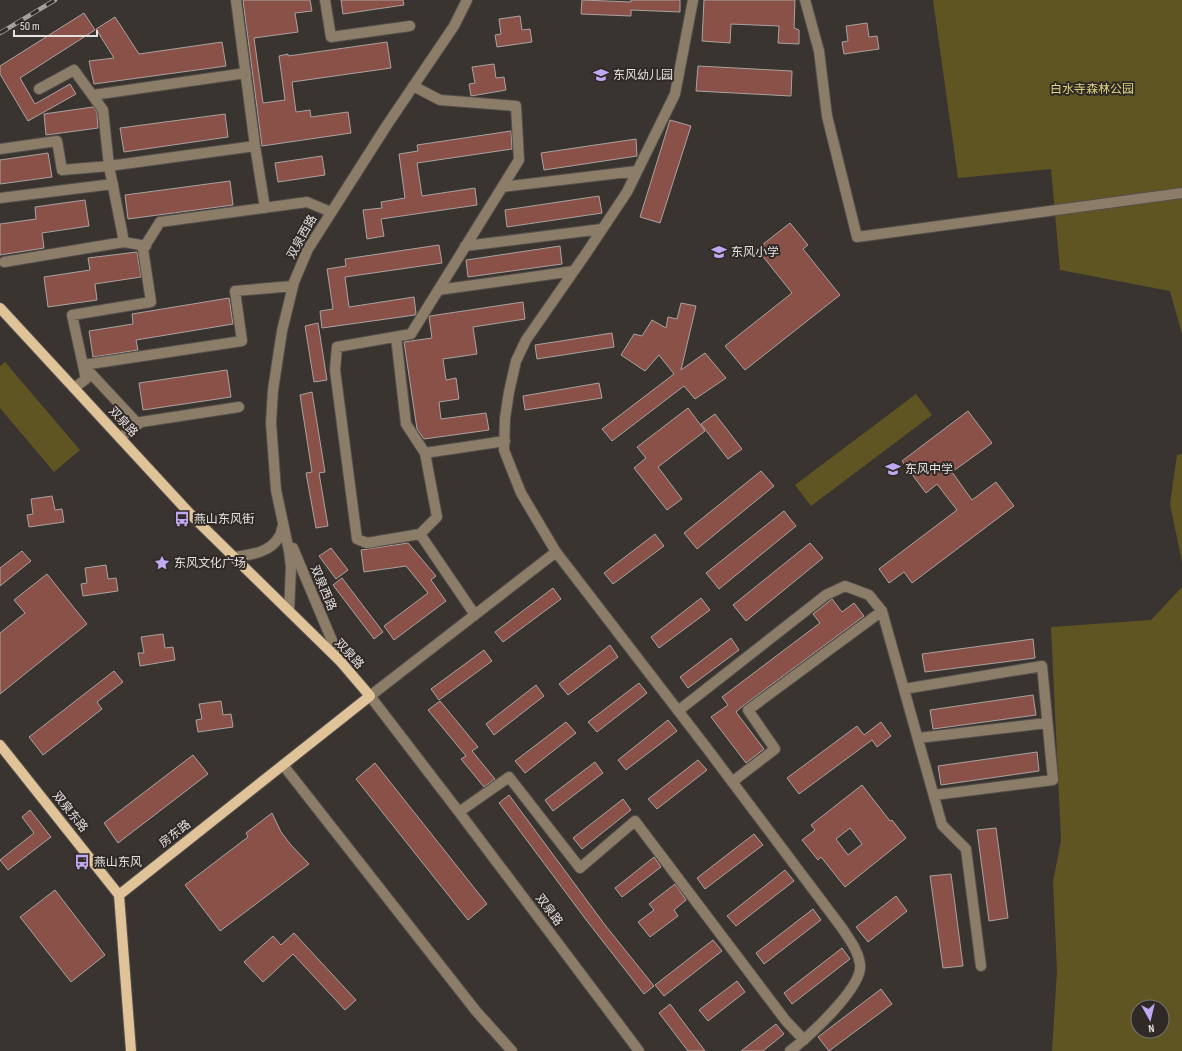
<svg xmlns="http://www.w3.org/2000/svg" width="1182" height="1051" viewBox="0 0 1182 1051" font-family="'Sofia Sans Condensed','Noto Sans SC',sans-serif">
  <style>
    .green { fill: #5e5523; fill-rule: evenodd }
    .building { fill: #895147; stroke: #aba3a1; fill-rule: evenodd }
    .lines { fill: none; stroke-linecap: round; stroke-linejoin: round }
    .minor-casing { stroke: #55504d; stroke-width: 12 }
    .major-casing { stroke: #55504d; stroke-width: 12 }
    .minor { stroke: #8b7d68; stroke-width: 10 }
    .major { stroke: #e1c399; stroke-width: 10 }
    .rail-casing { stroke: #a4a09d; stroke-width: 4.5 }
    .rail { stroke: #302a27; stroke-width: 3; stroke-dasharray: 9; stroke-linecap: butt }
    .labels { text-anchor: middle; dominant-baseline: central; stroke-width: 4; stroke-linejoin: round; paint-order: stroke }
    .poi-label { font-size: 12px; fill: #e5e1df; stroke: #302a27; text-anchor: start }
    .park-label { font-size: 12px; fill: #dfd07b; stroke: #302a27 }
    .street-label { font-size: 12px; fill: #e5e1df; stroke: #302a27 }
  </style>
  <rect width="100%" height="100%" fill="#3a3431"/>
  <path class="green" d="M933 0H1182V334L1170 291 1060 270 1051 169 958 178Z
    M5 362 80 450 54 472 0 408V366Z
    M916 394 932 415 811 506 795 485Z
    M1182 454V562L1170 504 1177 455Z
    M1182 587V1051H1052L1057 971 1053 882 1061 840 1051 627 1151 620ZM1138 1007H1162V1031H1138Z"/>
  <path class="building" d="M243 0H310L312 11 295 13 298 32 254 38 263 103 285 100 279 56 288 54V56L387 42 391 68 292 82 296 112 310 110 311 117 348 112 351 133 262 146Z
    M341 0H403L404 5 343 14Z
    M582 0 631 2V0H680V12L631 10V16L581 14Z
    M704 0H795L794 28 799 30V44L778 43 779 26 731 24 730 43 702 41Z
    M84 13 95 30 20 78 35 104 70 84 76 94 28 121 0 74V66Z
    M520 16 522 30 530 29 532 42 497 47 495 35 501 34 499 19Z
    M115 17 139 54 222 42 226 66 94 84 89 61 114 58 96 29Z
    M867 23 869 37 877 36 879 49 844 54 842 42 848 41 846 26Z
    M494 64 496 78 504 77 506 90 471 96 469 84 475 83 472 67Z
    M698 66 792 71 791 96 696 91Z
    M93 107 97 112 98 128 46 135 44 114Z
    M225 114 228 137 124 152 120 128Z
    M670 120 691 126 660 223 640 217Z
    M511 131 512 149 417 163 422 196 475 188 477 205 381 219 384 236 367 239 363 210 382 208 381 202 405 198 399 154 418 151 417 145Z
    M636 139 637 156 544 170 541 153Z
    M48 153 52 177 0 184V160Z
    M322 156 325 175 278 182 275 163Z
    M230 181 233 205 128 219 125 195Z
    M599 196 602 213 507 227 505 210Z
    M85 200 89 226 42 233 44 248 0 255V224L36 219 35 207Z
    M790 223 808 245 803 249 840 295 745 370 725 346 792 293 757 249Z
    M439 245 442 263 345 277 349 307 414 297 416 313 415 315 322 328 320 311 333 309 327 269 346 266 345 259Z
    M560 246 562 264 468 277 466 260Z
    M137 252 141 277 95 284 97 300 48 307 44 277 90 270 88 258Z
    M229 298 233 324 136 340 138 350 93 357 89 331 133 324 132 314Z
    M523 302 525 319 473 327 477 354 443 359 446 380 456 378 459 399 439 402 441 419 486 413 489 430 424 439 417 429 404 342 432 338 429 317 430 316Z
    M681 303 696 306 681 370 705 353 726 378 695 399 684 386 612 441 602 429 674 374 659 355 645 371 621 355 634 334 642 336 652 320 666 328 668 317 677 319Z
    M318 323 327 380 314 382 305 326Z
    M612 333 614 347 537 359 535 345Z
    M227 370 231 397 143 410 139 383Z
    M599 383 602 398 525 410 523 396Z
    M312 392 325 472 319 473 328 526 316 528 306 473 312 472 300 395Z
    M688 408 705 431 658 467 682 499 667 510 634 468 646 458 637 447Z
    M968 411 992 443 952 472 972 500 996 482 1014 506 912 583 904 572 889 583 879 569 957 510 937 484 926 493 902 461Z
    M715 414 742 449 728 459 701 424Z
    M761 471 774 486 697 549 684 533Z
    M52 496 55 510 62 509 64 522 29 527 27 515 33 514 31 499Z
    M784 511 796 526 719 589 706 573Z
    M655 534 664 546 613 584 604 573Z
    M408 543 436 576 431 580 446 601 394 640 384 626 428 593 406 566 364 572 361 550Z
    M810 543 823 558 746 621 733 605Z
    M331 548 348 570 336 579 319 556Z
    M22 551 31 561 0 586V568Z
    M106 565 108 579 116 578 118 591 83 596 81 584 87 583 85 568Z
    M47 574 87 624 0 694V633L25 613 14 600Z
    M342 578 383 632 374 639 333 585Z
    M553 588 561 599 503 642 495 632Z
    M701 598 710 610 659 648 651 637Z
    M832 599 842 612 854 603 864 616 744 705 736 712 764 749 746 763 711 717 728 705 722 697 820 623 813 614Z
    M163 634 165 648 173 647 175 660 140 666 138 653H144L141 637Z
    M731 638 739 650 688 688 680 677Z
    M1033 639 1035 658 925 672 922 654Z
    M610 645 618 657 568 695 559 684Z
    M484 650 492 661 439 700 431 689Z
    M114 671 123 682 97 702 102 709 43 755 29 737Z
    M639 683 647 693 597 732 588 722Z
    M536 685 544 696 494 735 486 724Z
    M1033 695 1036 715 933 729 930 710Z
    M221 701 223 715 231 714 233 727 198 732 196 720 202 719 199 704Z
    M440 701 478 747 472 751 495 779 484 787 461 759 466 756 428 710Z
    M668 720 677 731 626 770 618 760Z
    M566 722 576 733 525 773 515 761Z
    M881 722 891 736 877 747 872 740 799 794 787 778 857 726 864 735Z
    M1037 752 1039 771 941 785 938 766Z
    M193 755 208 774 118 843 104 823Z
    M698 760 707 770 657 809 648 799Z
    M595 762 603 773 553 811 545 800Z
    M375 763 487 904 468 920 356 779Z
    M862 785 890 821 892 820 906 838 845 887 821 857 818 860 802 840 815 830 811 825ZM850 828 862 844 848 855 836 839Z
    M509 795 605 925 654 986 644 994 587 921 499 803Z
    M623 799 631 810 582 849 573 838Z
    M30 810 51 837 8 870 0 860 34 833 22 817Z
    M272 813 281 832 291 845 309 864 220 931 185 885 248 837 246 833Z
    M996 828 1008 918 989 921 977 830Z
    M754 834 763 845 705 889 697 878Z
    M654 857 661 867 622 897 615 888Z
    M785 870 794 881 736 926 727 916Z
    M951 874 963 966 943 968 930 876Z
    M675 884 686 900 674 910 678 916 650 937 638 922 654 910 649 904Z
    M55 890 105 955 71 982 20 917Z
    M896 896 907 911 868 942 856 927Z
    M813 909 821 920 764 964 756 953Z
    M294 933 356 1000 345 1010 293 954 263 982 244 962 273 936 281 945Z
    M713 940 722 951 664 996 655 985Z
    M842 948 850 959 792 1004 784 993Z
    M737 981 745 992 708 1021 699 1010Z
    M881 989 892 1004 829 1051 818 1037Z
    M670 1004 705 1051H688L659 1013Z
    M776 1024 784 1034 763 1051H741Z"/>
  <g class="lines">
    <g class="minor-casing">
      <path id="minor" d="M236 0 255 146
        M325 0 331 37 410 26
        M693 0 675 94 627 192 585 255 526 340 516 361 509 392 505 418 504 450 521 493 556 552 706 747 842 928C849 939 858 950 860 964 864 987 807 1038 790 1051
        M805 0 819 51 827 116 857 237 1182 193
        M413 86 440 100 516 106 519 160 411 334 337 347 335 370 357 539 367 543 420 534 475 615
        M93 95 246 73
        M0 149 57 141 62 170 109 166 103 110 74 70 39 89
        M502 187 637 171
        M0 198 113 184
        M124 242 109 166 255 146 265 208
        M465 246 602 229
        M4 262 124 242 146 246
        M438 290 574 271
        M396 337 406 424 425 453
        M74 388 86 379 72 315 151 302 143 249 160 222 307 202 331 212
        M138 424 83 365 242 341 235 291 293 286
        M120 438 141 422 239 407
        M420 534 437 517 425 453 505 441
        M293 548 341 662
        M556 552 370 696 459 812 639 1051
        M234 557C249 555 270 553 279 537 281 534 282 529 283 525
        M289 611 291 567 289 551 276 490 271 423 273 390 282 331 294 282 308 249 387 125 454 26 467 0
        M904 689 1042 666 1053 780 934 795
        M678 711 826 595 845 586 869 595 882 611 942 825 966 849 981 966
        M918 738 1047 723
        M283 765 476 1011 512 1051
        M732 782 775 749 748 710 882 611
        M459 812 509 777 580 868 635 821 786 1021 804 1040"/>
    </g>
    <g class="major-casing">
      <path id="major" d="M0 308 193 517 341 662 370 696 119 895
        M0 745 119 895
        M119 895 131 1051"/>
    </g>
    <use href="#minor" class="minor"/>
    <use href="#major" class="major"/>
    <g class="rail-casing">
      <path id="rail" d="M0 33 55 0"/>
    </g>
    <use href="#rail" class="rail"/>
  </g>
  <defs>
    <g id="school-bare" transform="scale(1.2)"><path d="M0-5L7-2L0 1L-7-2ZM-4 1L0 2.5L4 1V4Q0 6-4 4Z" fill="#c1a8f3" stroke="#302a27" stroke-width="2.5" paint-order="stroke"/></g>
    <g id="bus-bare" transform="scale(1.2)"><path d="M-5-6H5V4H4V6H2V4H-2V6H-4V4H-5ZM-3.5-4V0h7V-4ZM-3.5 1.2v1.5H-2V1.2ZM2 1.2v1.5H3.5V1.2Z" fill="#c1a8f3" stroke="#302a27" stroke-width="2.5" paint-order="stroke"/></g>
    <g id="sight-bare" transform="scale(1.2)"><path d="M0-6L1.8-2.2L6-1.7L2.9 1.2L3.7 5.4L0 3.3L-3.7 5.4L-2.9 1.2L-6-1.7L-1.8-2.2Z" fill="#c1a8f3" stroke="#302a27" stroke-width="2.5" paint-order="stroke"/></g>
  </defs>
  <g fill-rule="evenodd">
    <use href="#school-bare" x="601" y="75"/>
    <use href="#school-bare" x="719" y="252"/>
    <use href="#school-bare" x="893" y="469"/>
    <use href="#bus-bare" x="182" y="519"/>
    <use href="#sight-bare" x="162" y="563"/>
    <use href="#bus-bare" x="82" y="862"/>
  </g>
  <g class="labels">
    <g class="poi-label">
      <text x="613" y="75">东风幼儿园</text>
      <text x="731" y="252">东风小学</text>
      <text x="905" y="469">东风中学</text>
      <text x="194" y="519">燕山东风街</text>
      <text x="174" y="563">东风文化广场</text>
      <text x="94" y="862">燕山东风</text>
    </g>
    <g class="park-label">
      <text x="1092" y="89">白水寺森林公园</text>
    </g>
    <g class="street-label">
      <text transform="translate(302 237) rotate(-61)">双泉西路</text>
      <text transform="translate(123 422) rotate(47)">双泉路</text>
      <text transform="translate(323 588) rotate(67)">双泉西路</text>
      <text transform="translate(349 654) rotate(47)">双泉路</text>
      <text transform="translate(70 812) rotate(51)">双泉东路</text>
      <text transform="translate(175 834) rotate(-38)">房东路</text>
      <text transform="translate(549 910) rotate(53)">双泉路</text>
    </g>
  </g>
  <g transform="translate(1150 1019) rotate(172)"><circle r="19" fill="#302a27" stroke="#787371"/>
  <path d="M0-3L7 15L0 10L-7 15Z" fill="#c1a8f3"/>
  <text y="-6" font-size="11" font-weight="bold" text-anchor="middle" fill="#e5e1df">N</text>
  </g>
  <path d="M14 30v6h83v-6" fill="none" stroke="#e5e1df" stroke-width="2"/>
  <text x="20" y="30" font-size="12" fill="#e5e1df" stroke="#302a27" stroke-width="3" paint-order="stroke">50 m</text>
</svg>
